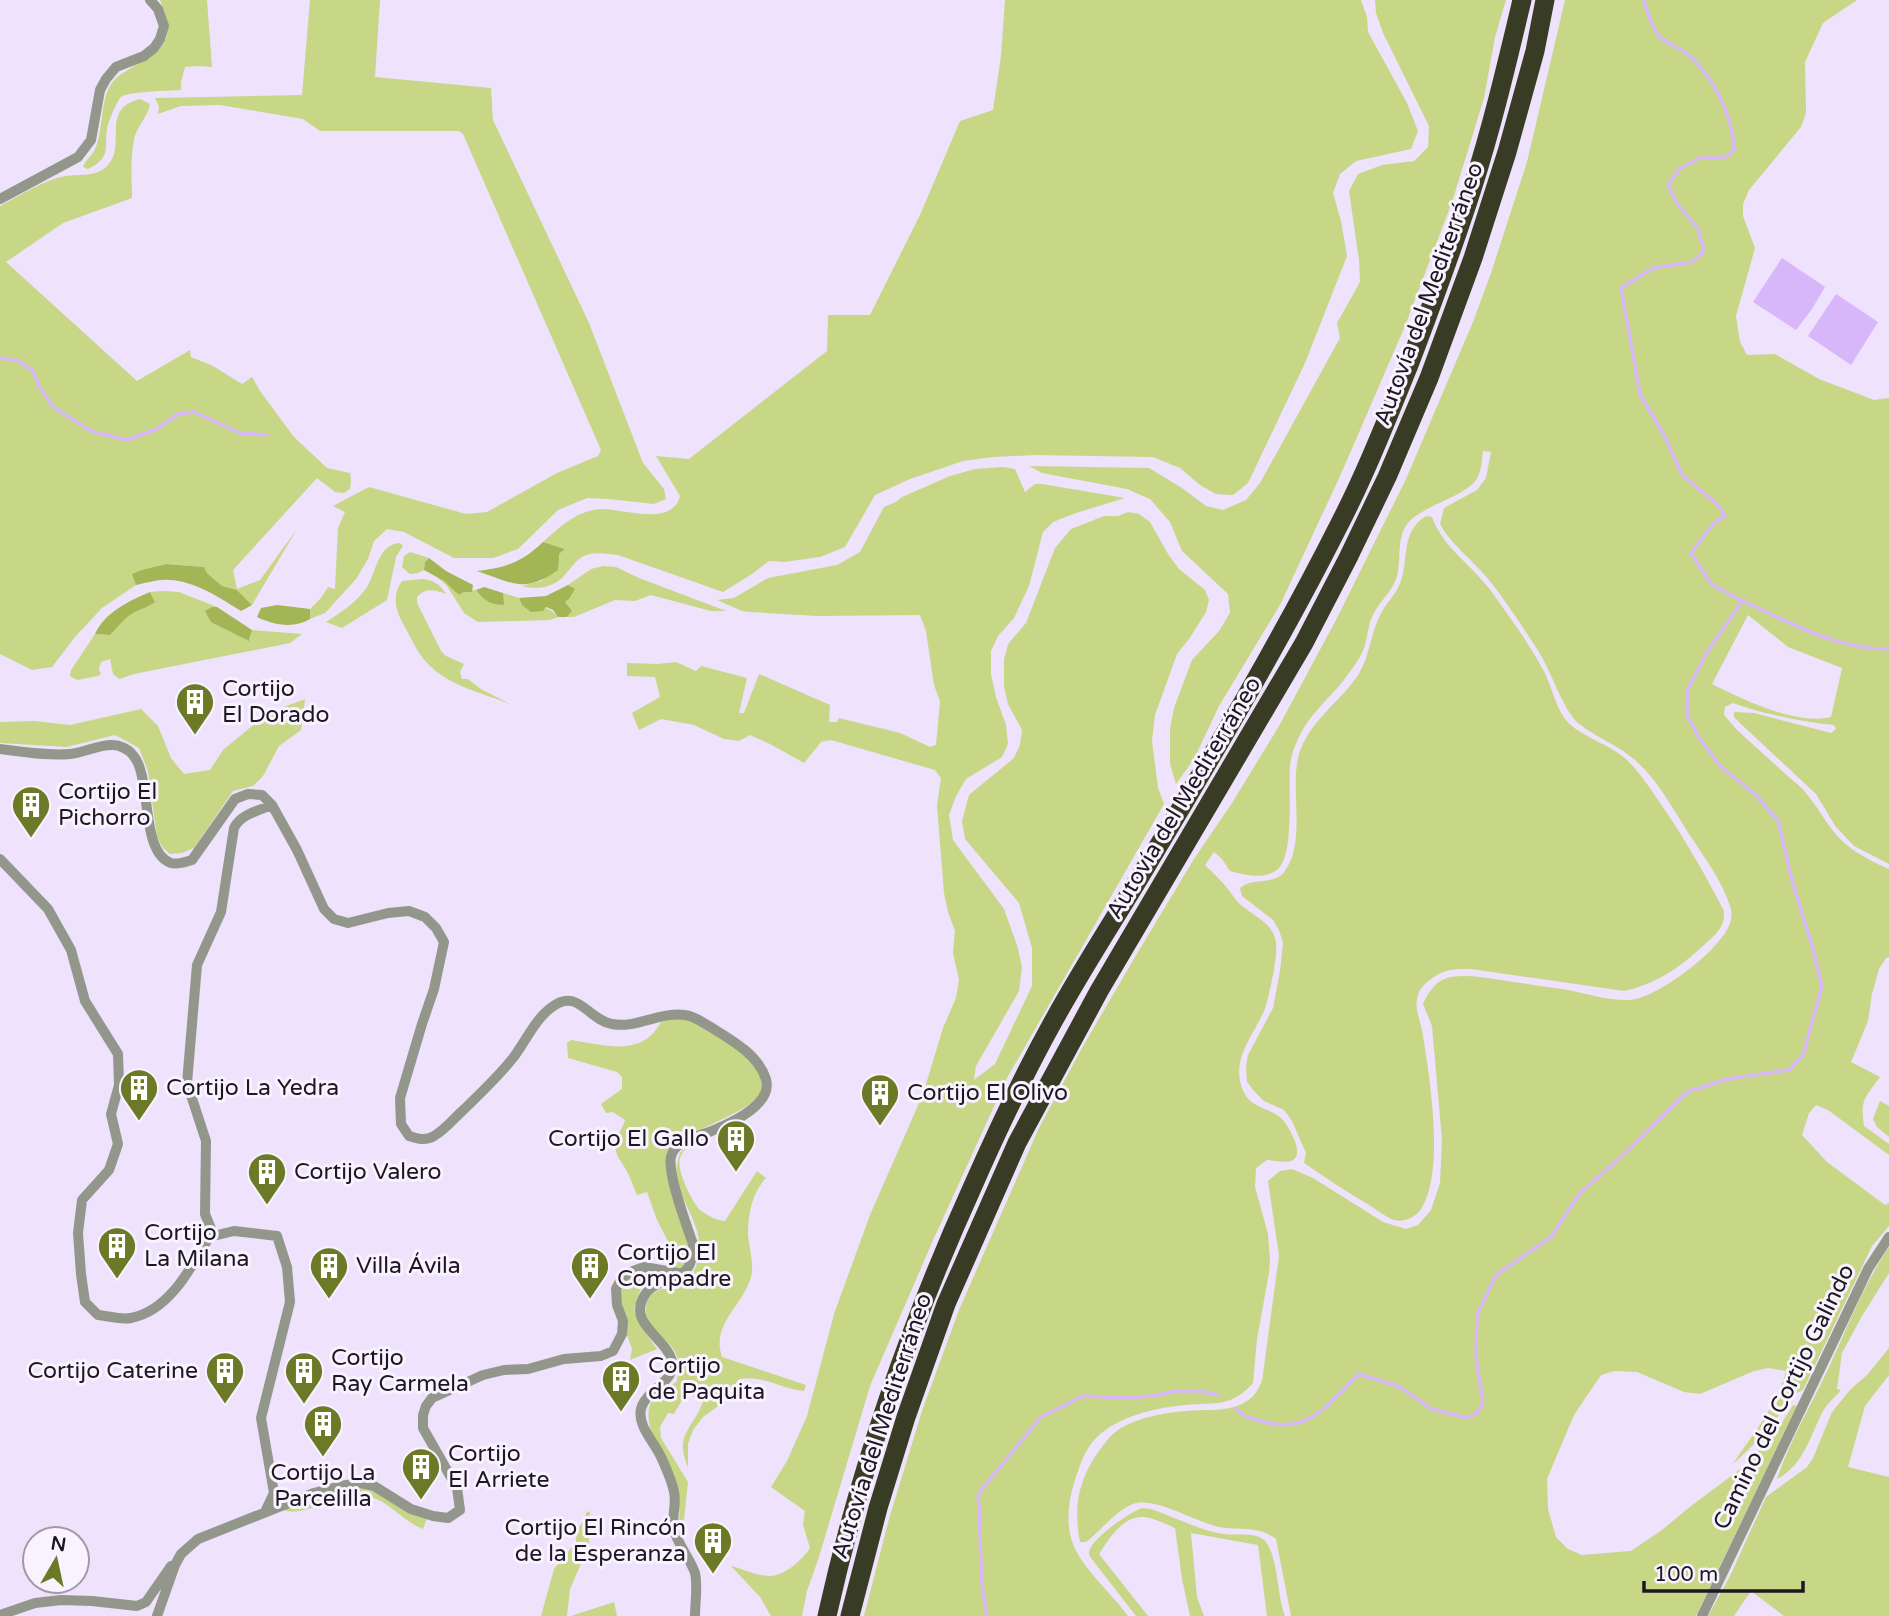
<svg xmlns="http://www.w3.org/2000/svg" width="1889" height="1616" viewBox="0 0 1889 1616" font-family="'Varela Round',sans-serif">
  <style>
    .green { fill: #c7d785; fill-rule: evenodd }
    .forest { fill: #a3b555 }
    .water { fill: #d7b6f9 }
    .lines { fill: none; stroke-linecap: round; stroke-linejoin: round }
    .stream { stroke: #d7b6f9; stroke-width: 3.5 }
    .street { stroke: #93968a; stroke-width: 10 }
    .highway { stroke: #383c25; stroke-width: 19 }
    .labels { text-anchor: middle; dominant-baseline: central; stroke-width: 6; stroke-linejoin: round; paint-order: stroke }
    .street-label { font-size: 23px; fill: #1c1721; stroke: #f8f3fe }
    .poi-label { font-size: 23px; fill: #1c1721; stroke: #f8f3fe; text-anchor: start }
  </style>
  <rect width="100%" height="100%" fill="#eee2fc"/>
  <path class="green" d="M160 0H207L212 67 197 66 185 67 181 82V90C170 91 129 91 121 97 119 99 116 105 115 107 112 113 109 121 107 128 104 149 112 157 88 169L83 167C85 160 92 156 95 149 103 133 100 103 110 86 115 77 123 73 131 68 164 47 177 42 160 0Z
    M310 0H380L375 77 491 88 493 120 589 323 643 463 664 489 666 499 654 504 608 499 587 498 558 510 518 549 493 558H454L404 532 387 529 374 541 368 559 356 579 325 613 310 619V609L321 598 328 587 335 589 338 528 345 512 333 506 369 487 466 514 487 512 557 473 598 456 601 450 463 134 459 131H320L303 119 220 105 181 106 158 114 159 107 155 98 302 95Z
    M1005 0H1361L1367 17 1368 32 1407 103 1418 131 1411 149 1356 161 1340 174 1333 193 1341 221 1347 256 1305 363 1248 483 1233 495 1216 494 1200 485 1180 468 1153 457 1034 455 993 457 963 461 910 479 875 495 845 547 820 557 784 562 769 561 752 574 723 592 618 555C608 554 594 551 584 556 576 560 570 569 564 576 552 588 537 590 522 586L542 581 559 554 565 549 543 542C560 527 576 511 600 509 622 508 672 528 680 496L656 456 689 459 827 351 828 315H870L920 215 960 121 993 110 1001 56Z
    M1375 0H1506L1495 37 1484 98 1452 202 1405 326 1341 474 1280 605 1219 706 1194 759 1176 784 1170 764V729L1174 708 1192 660 1219 631 1230 613 1228 594 1182 551 1170 522 1150 499 1127 489 1042 473 1029 466 1149 468 1182 488 1206 506 1223 510 1246 500 1260 483 1340 338 1337 323 1360 282 1359 260 1349 191 1358 174 1382 165 1414 161 1428 147 1429 126 1383 33 1376 13Z
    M1565 0H1857L1823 23 1805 62 1806 113 1801 127 1749 190 1743 204V216L1755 248 1736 316 1740 342 1747 355 1775 354 1819 379 1874 400 1889 398V864L1854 846 1836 827 1816 794 1741 724 1734 717V712L1754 713 1831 733 1836 729 1834 725C1806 723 1760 713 1733 703L1725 707 1724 715 1737 730 1791 779C1809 792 1817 809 1830 827 1845 848 1866 859 1889 869V957L1886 958 1879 969 1872 994 1868 1021 1851 1062 1880 1077C1865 1098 1860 1099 1864 1126L1889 1144V1155L1828 1110 1816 1105 1809 1113 1802 1135 1827 1162 1885 1205 1889 1203V1226L1872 1246 1803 1390 1792 1395 1769 1430 1733 1464C1752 1434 1777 1407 1786 1371L1768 1368 1754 1371 1700 1394 1684 1392 1637 1372 1614 1371 1601 1375 1574 1415 1547 1479 1548 1509 1556 1537 1568 1549 1582 1555 1631 1551 1662 1530 1691 1506 1743 1467 1775 1434 1793 1405 1797 1406 1696 1616H1291L1276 1539C1258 1525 1240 1531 1219 1527 1196 1522 1159 1499 1137 1503 1119 1506 1100 1532 1086 1542H1080C1074 1512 1077 1486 1093 1460 1101 1448 1109 1435 1121 1428 1145 1414 1177 1411 1204 1410 1221 1410 1241 1409 1254 1395 1257 1392 1260 1385 1262 1381L1279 1256 1268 1181 1280 1171 1292 1169 1313 1178 1383 1222 1406 1229 1418 1225 1431 1210 1440 1183 1442 1140 1432 1026 1423 1004C1427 995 1433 985 1442 980 1457 973 1479 977 1495 979 1519 983 1543 986 1568 990 1588 994 1610 1001 1630 1000 1654 998 1694 967 1710 951 1722 938 1736 924 1730 906 1722 881 1705 858 1691 837 1674 811 1659 781 1635 760 1618 745 1595 737 1578 723 1563 710 1550 668 1537 649 1522 626 1506 601 1489 580 1473 560 1452 546 1440 524L1444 508 1477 490 1486 478 1491 452 1483 451C1482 459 1482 468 1478 476 1470 496 1424 504 1408 523 1394 540 1404 565 1394 584 1388 595 1378 604 1373 615 1368 624 1368 635 1365 645 1362 655 1355 665 1349 673 1336 692 1317 707 1305 726 1298 737 1291 753 1290 766 1288 788 1295 856 1277 870 1263 880 1245 875 1230 871L1222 859 1214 852 1205 865C1214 874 1224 883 1231 893 1234 897 1237 902 1241 905 1253 916 1270 921 1275 938 1278 947 1275 960 1274 970 1271 983 1269 998 1264 1011 1253 1036 1233 1057 1241 1085 1243 1092 1247 1099 1253 1103 1262 1109 1273 1111 1281 1118 1288 1125 1305 1153 1293 1160 1288 1164 1274 1160 1267 1160L1256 1168 1255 1187 1268 1234 1270 1259 1269 1273 1257 1339 1253 1383C1231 1408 1215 1402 1185 1405 1155 1408 1118 1416 1096 1438 1087 1447 1082 1459 1078 1471 1070 1493 1064 1521 1073 1544 1082 1568 1113 1595 1128 1616H864L889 1519 922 1411 959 1310 1039 1128 1082 1048 1135 957 1194 859 1232 803 1279 726 1336 620 1406 479 1473 322 1491 273 1527 162ZM1748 615 1788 647 1842 668 1831 717C1797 726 1742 699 1712 684Z
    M140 99 150 104C148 117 136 127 134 140 130 159 132 180 132 198L63 223 6 262 137 381 190 350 191 357 213 366 242 384 252 377 260 391 294 437 327 468 350 473 351 480 350 489 344 493 335 492 317 478 233 570 237 589 260 580 297 529 252 605 237 590 222 586 207 573 204 567 166 564 133 574 136 585 102 608 75 637 52 667 32 670 0 654V206C21 195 42 181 65 176 79 174 97 177 107 166 128 146 99 109 140 99Z
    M1003 467 1015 469 1025 492 1035 484H1042L1125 498 1076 513 1053 522 1043 532 1029 586 1014 618 998 636 991 651V674L996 697 1006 725 1008 744 1002 757 966 779 956 796 949 815 953 840 1004 909 1017 945 1022 967 1019 991 976 1066 974 1080 995 1064 1032 986V948L1019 903 965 839 962 821 969 795 1014 758 1020 745 1022 730 1008 704 1004 687V660L1008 644 1026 623 1055 548 1071 529 1104 516H1118L1128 512 1139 514 1150 522 1168 554 1179 569 1205 590 1209 600 1206 612 1189 639 1177 654 1155 715 1152 741 1158 788 1164 804 1007 1078 934 1238 870 1386 819 1557 807 1591 802 1616H771L760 1597 731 1566C743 1569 757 1576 770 1576 786 1575 802 1560 810 1548L803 1525 805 1511 771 1487 787 1461 807 1416 834 1314 870 1215 923 1094 943 1028 956 998 959 980 953 953 955 931 948 912 944 893 937 805 941 778 935 770 831 740 821 742 804 763 770 744 750 735 739 741 724 739 694 725 661 719 639 730 632 713 660 697 655 677 627 676V663L657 664 676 662 696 671 701 666 747 678 739 713H744L759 674 830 705 829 722H837L839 718 900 733 930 747 936 745 940 701 934 685 926 631 920 615 818 616 750 612 742 611 717 600 734 598 768 578 837 565 860 552 884 507 896 502 902 497 950 476 975 469Z
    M1426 516 1432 517C1443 548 1472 565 1491 591 1508 615 1527 640 1541 666 1551 682 1554 704 1565 719 1581 738 1609 743 1627 760 1642 775 1653 793 1665 810 1687 843 1706 876 1724 911 1724 915 1724 919 1723 922 1720 931 1712 938 1705 944 1681 967 1656 984 1624 991L1471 969C1450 969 1444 969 1427 982 1423 986 1419 990 1418 995 1413 1007 1422 1024 1423 1036 1430 1079 1445 1172 1421 1209 1416 1217 1404 1223 1394 1220 1386 1217 1378 1211 1371 1206 1348 1193 1326 1178 1304 1163L1306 1153 1292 1121 1284 1110 1264 1101 1254 1091 1247 1082 1246 1066 1248 1055 1273 1008 1280 971 1283 943 1279 930 1273 920 1242 896 1240 888C1253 877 1273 886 1284 872 1308 842 1288 785 1300 751 1311 720 1340 702 1358 675 1369 658 1370 638 1378 620 1382 608 1392 599 1398 588 1411 564 1398 533 1426 516Z
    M400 543 403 546 396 557 387 600 342 628 326 622C340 613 354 604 365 590 376 575 377 544 400 543Z
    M410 552 429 558 425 562 424 570 418 573 410 574 402 567 404 556Z
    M603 566 616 567 639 578 726 611H711L651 595 635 601 615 600 574 617H567L572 611 565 602 569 599 574 589 568 585 591 569Z
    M435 575 451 586 459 595 464 592 476 590C483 600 491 605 503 605V593L519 598 522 605C537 606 548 605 558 617L550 620 478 622 464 613 447 586Z
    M422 579C433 580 440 584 446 594 435 590 426 587 417 597V603L441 651 446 656 464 664 460 672 462 679H468L481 689 512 705C484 693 450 687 428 664 418 654 412 640 405 627 396 612 391 597 402 581Z
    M163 591 179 592 217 607H212L250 640 252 630 302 634 290 643 134 674 119 679 113 674 110 659 101 662 99 669 101 674 98 676 77 680 70 676 71 670 95 634 110 635C117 627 125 617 135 612 143 608 149 607 155 602L150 592Z
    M305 699 301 730 279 746 263 776 253 786 233 791 194 848 182 853 170 854 163 848 157 837 148 771 139 748 115 735 67 747 0 743V722L34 721 70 725 141 709 158 726 171 758 184 774 210 770 223 750 268 713Z
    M670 1019C675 1019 681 1018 686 1019 706 1023 759 1060 762 1081 762 1086 760 1093 759 1098 732 1118 699 1127 671 1147L688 1243V1255L684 1266 678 1270 672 1269V1263L677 1259 657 1220 647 1192 637 1195C633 1186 630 1176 625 1168 619 1158 614 1154 616 1142 618 1133 623 1128 625 1120L613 1112 606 1113 601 1104 622 1089V1077L617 1072 568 1058 567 1043 571 1040C604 1045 642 1058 661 1022Z
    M1880 1101 1889 1106V1137L1877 1127 1873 1119Z
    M689 1145C686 1149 681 1153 680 1158 676 1170 692 1202 700 1210 708 1216 716 1220 725 1221L757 1171 766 1178C752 1192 748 1215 748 1234 749 1247 753 1260 752 1272 747 1304 710 1322 722 1357L806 1385 804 1391C782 1389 763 1375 739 1379L717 1407 703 1417 693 1430 688 1444V1467C673 1434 695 1427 703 1401L686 1393 674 1414 668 1413 660 1427 661 1438 688 1482 683 1529 679 1525C679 1520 680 1514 679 1508 674 1481 639 1427 651 1402L677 1381C678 1372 679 1363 676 1354 670 1339 645 1328 646 1310 646 1283 678 1290 690 1277 695 1271 697 1264 698 1257 706 1229 679 1202 676 1174 676 1167 678 1159 680 1153Z
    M1889 1247V1273L1862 1316 1842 1353 1837 1389 1841 1390C1835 1397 1827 1404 1823 1411 1810 1436 1804 1465 1777 1479 1790 1440 1812 1404 1829 1367 1848 1326 1864 1284 1889 1247Z
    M647 1271 651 1273 652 1277 640 1291 634 1309 642 1328 657 1349 630 1360 632 1349 627 1335V1321L619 1293 622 1285 628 1278Z
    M1889 1348V1375L1865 1406 1848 1467 1889 1477V1616H1784L1751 1591 1734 1616H1708L1730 1576 1766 1497 1807 1467 1813 1458 1832 1412 1850 1390 1868 1374Z
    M356 1487 379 1493 427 1518 423 1529C400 1520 388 1498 362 1495 335 1492 306 1518 284 1510L285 1508 315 1496Z
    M1142 1508 1151 1509C1172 1516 1204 1532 1224 1534 1235 1536 1258 1531 1266 1542 1278 1558 1277 1595 1285 1616H1267L1258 1545 1191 1533 1197 1597 1204 1616H1190L1182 1579 1175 1528C1166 1524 1154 1518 1144 1517 1123 1515 1109 1539 1099 1554L1148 1616H1136L1091 1558C1090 1557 1089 1555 1089 1553 1089 1540 1130 1512 1142 1508Z
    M590 1511 589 1545 570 1589 567 1616H541L554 1569 576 1542 577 1529 585 1519 586 1513Z
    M614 1602 617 1616H571Z"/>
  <path class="forest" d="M543 542 565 549 559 554 558 570C524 594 513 583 477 571 506 568 522 562 543 542Z
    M429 558 446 571 473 585 472 592H464L459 595 444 581 424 570 425 562Z
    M166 564 204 567 207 573 222 586 237 590 252 605 241 611C220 598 195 581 169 580 158 579 147 583 136 585L132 574 142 570Z
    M568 585 575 589 569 599 565 602 572 611 567 617H558L553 610 546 607 543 611 531 612 522 605 519 598 546 596Z
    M484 587 503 593 504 605C491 605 484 601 476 590Z
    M150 592 155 602C149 607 143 608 135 612 125 617 118 627 110 635L95 634C105 612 129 601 150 592Z
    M277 605 310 609V619C293 629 274 625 257 617L261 608Z
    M212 607H217L252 630 249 641 211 622 205 611Z"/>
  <path class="water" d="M1782 258 1825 287 1812 309 1796 330 1753 302Z
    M1836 294 1878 322 1851 365 1808 336Z"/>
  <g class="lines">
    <path class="stream" d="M0 358 19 361 33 371 39 386 53 407 91 431 127 440 157 429 178 414 194 412 240 433 267 435
      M1743 601C1789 622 1837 650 1889 649
      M1236 1409C1243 1417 1252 1418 1261 1421 1309 1436 1328 1403 1359 1374L1398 1386 1432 1409 1467 1418 1477 1413 1483 1403 1476 1357 1477 1315 1496 1275 1551 1237 1580 1193 1621 1157 1687 1092 1728 1079 1789 1070 1803 1055 1822 986 1812 946 1792 880 1778 821 1755 794 1722 768 1699 738 1687 715 1688 689 1706 654 1742 601 1711 584 1691 553 1713 524 1725 516 1718 505 1682 475 1665 437 1640 394 1621 288 1653 268 1692 262 1704 251 1698 229 1678 205 1668 185 1678 170 1699 158H1724L1734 150C1733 117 1715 80 1691 57 1682 48 1667 45 1659 36 1651 26 1647 11 1644 0
      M987 1616C978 1576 982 1534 978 1494L1041 1417 1083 1396 1125 1398 1153 1396 1176 1391H1201L1218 1395"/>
    <path class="street" d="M0 199 78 157 91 140 100 90 106 79 116 67 144 56 154 48 160 39 164 26 158 9 150 0
      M0 749C23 752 48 756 70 754 84 753 99 744 113 745 119 745 128 749 132 754 153 775 139 852 171 863 178 865 185 862 192 860L235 799 248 794 262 795 272 805 297 850 324 909 334 919 348 923 388 913 409 911 425 917 436 928 444 942 434 989 422 1024 400 1098 401 1124 409 1136C418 1139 426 1141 434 1136 443 1131 451 1122 458 1115 477 1097 497 1078 513 1058 526 1041 535 1019 552 1007 578 987 588 1020 612 1024 635 1029 662 1011 685 1015 694 1016 702 1022 709 1026 730 1039 758 1054 766 1079 773 1104 733 1122 714 1130 701 1136 674 1140 671 1157 667 1174 687 1226 693 1244 694 1291 657 1270 643 1298 629 1325 668 1339 672 1362 676 1382 645 1390 641 1409 637 1426 655 1443 661 1457 666 1468 672 1481 674 1492 677 1504 671 1518 674 1530 678 1545 690 1558 695 1573 698 1586 695 1603 695 1616
      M0 859 48 909 71 950 85 1001 118 1054 119 1085 111 1114 118 1144 109 1170 82 1200 78 1233 81 1274 85 1302 98 1315C108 1316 121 1320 131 1318 169 1311 191 1268 209 1237L234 1231 277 1236 287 1267 290 1302 261 1418 274 1493 265 1512
      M214 1236 205 1214 206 1141 187 1083 197 965 221 912 234 828C241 814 258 811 272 805
      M0 1615 35 1603 61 1600 92 1601 137 1606 146 1602 171 1566
      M157 1616 175 1565 181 1554 198 1539 314 1493 340 1486 360 1483 374 1486 411 1509 433 1516 448 1518 460 1510 457 1488 423 1428V1415L426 1406 432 1398 483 1375 504 1370 528 1369 564 1359 601 1356 613 1351 622 1334 623 1321 617 1305 616 1289 620 1281 628 1273 644 1267 684 1274
      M1702 1616 1868 1269 1889 1237"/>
    <path class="highway" d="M827 1616C860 1468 910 1325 972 1188 997 1131 1024 1074 1054 1020 1081 971 1112 923 1141 875 1209 761 1278 646 1338 527 1365 475 1387 419 1409 365 1431 307 1453 248 1472 189 1492 127 1507 63 1522 0
      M850 1616 878 1508 906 1417 946 1304 1017 1143 1099 991 1304 643 1348 558 1387 477 1429 378 1473 258 1507 152 1535 51 1545 0"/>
  </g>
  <defs>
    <g id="building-pin" transform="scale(2.0125)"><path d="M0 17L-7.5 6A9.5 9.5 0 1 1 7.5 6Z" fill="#6c7926" stroke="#f8f3fe"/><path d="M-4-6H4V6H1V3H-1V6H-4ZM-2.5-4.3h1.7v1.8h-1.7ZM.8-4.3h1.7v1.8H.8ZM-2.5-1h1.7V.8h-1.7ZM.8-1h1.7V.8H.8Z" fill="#fff"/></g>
  </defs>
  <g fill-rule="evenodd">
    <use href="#building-pin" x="195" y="702"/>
    <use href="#building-pin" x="31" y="805"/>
    <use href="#building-pin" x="139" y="1088"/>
    <use href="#building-pin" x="880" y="1093"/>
    <use href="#building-pin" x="736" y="1139"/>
    <use href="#building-pin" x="267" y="1172"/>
    <use href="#building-pin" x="117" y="1246"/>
    <use href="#building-pin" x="329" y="1266"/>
    <use href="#building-pin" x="590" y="1266"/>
    <use href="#building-pin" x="225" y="1371"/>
    <use href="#building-pin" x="304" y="1371"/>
    <use href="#building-pin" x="621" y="1379"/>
    <use href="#building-pin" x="323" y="1424"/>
    <use href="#building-pin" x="421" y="1467"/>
    <use href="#building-pin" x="713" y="1541"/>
  </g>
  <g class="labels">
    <g class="street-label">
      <text transform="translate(1429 294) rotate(-70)">Autovía del Mediterráneo</text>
      <text transform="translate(1184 798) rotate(-59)">Autovía del Mediterráneo</text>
      <text transform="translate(1784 1397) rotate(-64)">Camino del Cortijo Galindo</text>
      <text transform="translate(882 1426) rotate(-72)">Autovía del Mediterráneo</text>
    </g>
    <g class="poi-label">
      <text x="222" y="689">Cortijo<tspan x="222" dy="26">El Dorado</tspan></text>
      <text x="58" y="792">Cortijo El<tspan x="58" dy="26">Pichorro</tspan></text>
      <text x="166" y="1088">Cortijo La Yedra</text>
      <text x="907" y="1093">Cortijo El Olivo</text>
      <text x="709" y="1139" text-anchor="end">Cortijo El Gallo</text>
      <text x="294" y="1172">Cortijo Valero</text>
      <text x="144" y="1233">Cortijo<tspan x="144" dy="26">La Milana</tspan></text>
      <text x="617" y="1253">Cortijo El<tspan x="617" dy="26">Compadre</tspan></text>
      <text x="356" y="1266">Villa Ávila</text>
      <text x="331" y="1358">Cortijo<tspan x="331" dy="26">Ray Carmela</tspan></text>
      <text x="648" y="1366">Cortijo<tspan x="648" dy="26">de Paquita</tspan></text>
      <text x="198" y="1371" text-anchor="end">Cortijo Caterine</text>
      <text x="448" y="1454">Cortijo<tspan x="448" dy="26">El Arriete</tspan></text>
      <text x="323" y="1473" text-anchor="middle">Cortijo La<tspan x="323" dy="26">Parcelilla</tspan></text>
      <text x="686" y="1528" text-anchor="end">Cortijo El Rincón<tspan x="686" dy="26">de la Esperanza</tspan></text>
    </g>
  </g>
  <g transform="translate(56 1560) rotate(9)"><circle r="33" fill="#f8f3fe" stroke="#a09ba6" stroke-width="2"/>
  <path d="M0-5L12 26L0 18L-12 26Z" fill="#6c7926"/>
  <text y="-10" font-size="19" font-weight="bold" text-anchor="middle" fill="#1c1721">N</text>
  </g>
  <path d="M1644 1581v10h159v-10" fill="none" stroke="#1c1721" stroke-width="3.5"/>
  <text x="1654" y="1581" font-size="21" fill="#1c1721" stroke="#f8f3fe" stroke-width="5" paint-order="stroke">100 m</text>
</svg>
